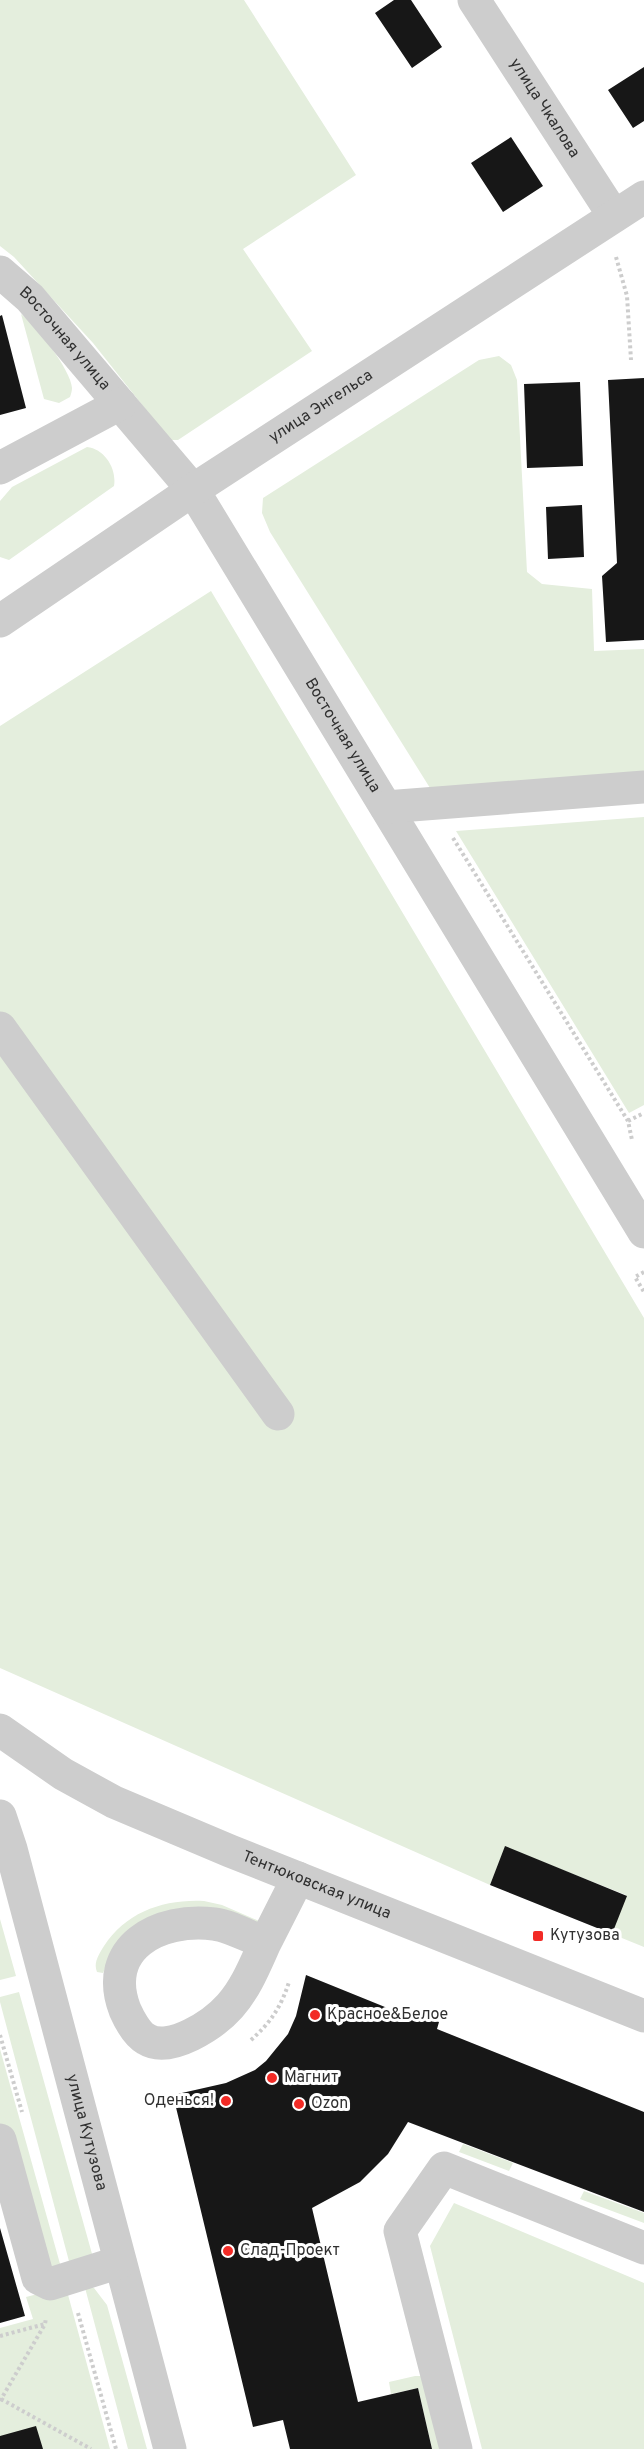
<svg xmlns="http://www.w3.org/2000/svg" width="644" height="2449" viewBox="0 0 644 2449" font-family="Overpass,sans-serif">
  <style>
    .green { fill: #e4eedd }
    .building { fill: #171717 }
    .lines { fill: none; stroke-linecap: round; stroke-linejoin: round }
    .path { stroke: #cdcdcd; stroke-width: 4; stroke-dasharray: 3 3; stroke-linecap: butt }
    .minor { stroke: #cdcdcd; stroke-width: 33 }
    .poi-dot { fill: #f22b26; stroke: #fff; stroke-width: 2 }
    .labels { text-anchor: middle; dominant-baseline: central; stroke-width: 6; stroke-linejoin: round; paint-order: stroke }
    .street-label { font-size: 16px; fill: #303030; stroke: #fff }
    .poi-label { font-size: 16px; fill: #303030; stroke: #fff; text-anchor: start }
  </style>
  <rect width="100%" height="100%" fill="#fff"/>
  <path class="green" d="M0 0H244L356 175 243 249 312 351 178 440H170L93 343 14 257 0 246Z
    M21 314C36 325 71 370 72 388 72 391 71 394 70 397L59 403 44 399Z
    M499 356 511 365 517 380 527 572 542 584 592 589 594 651 644 649V780L435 796 270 532 262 513 263 498 479 360Z
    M87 447C105 449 117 469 114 486L9 560 0 557V501L12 487Z
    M211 591 644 1318V1947L612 1934 626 1895 505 1847 490 1885 0 1668V726Z
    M644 817V1105L629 1113 456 831Z
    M204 1901 222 1905 259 1921 262 1925 112 1954 103 1973 97 1972C93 1963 99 1954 104 1946 126 1912 164 1899 204 1901Z
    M0 1919 16 1976 0 1980Z
    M19 1992 94 2261 70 2265 0 2002V1997Z
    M0 2049 62 2271 48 2279 0 2126Z
    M463 2144 513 2163 509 2171 459 2152Z
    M584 2191 644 2213V2223L580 2199Z
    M454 2203 644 2283V2449H482L430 2246Z
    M84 2284 94 2288 107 2305 147 2449H128Z
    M61 2288 67 2291 110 2449H0V2328L33 2319 26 2297Z
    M415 2376H421L445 2449H432L418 2388 391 2394 389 2382Z"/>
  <path class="building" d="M394 0H411L442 47 412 68 375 13Z
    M644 67V121L633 128 608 90Z
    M511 137 543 186 503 212 471 163Z
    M2 315 26 408 0 415V316Z
    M644 378V640L606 642 602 576 617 563 608 380Z
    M580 382 583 466 527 468 524 384Z
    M582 505 584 557 548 559 546 507Z
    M505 1846 627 1896 612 1934 490 1885Z
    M306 1975 422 2022 424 2017 439 2022 437 2029 644 2112V2212L408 2122 388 2154 360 2182 312 2208 358 2402 418 2388 432 2449H290L283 2420 253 2427 173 2095 226 2083 255 2070 266 2061 288 2034 296 2016Z
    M0 2228 25 2316 0 2323Z
    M36 2426 43 2449H0V2436Z"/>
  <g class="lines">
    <path class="path" d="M616 257 627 296 631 360
      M453 838 628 1121 632 1140
      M628 1121 644 1113
      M644 1272 635 1277 644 1292
      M0 2035 22 2112
      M251 2040C271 2022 281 2007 289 1982
      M78 2313 116 2449
      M0 2336 45 2324
      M1 2399 91 2449
      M0 2401 45 2324 46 2318"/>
    <g class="minor">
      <path id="s1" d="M474 0 614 216"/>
      <path id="s2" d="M0 272 30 298 193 490 644 1232"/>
      <path d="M0 468 120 404"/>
      <path id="s3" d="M0 621 193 490 644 197"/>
      <path d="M386 807 644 787"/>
      <path d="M0 1028 278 1414"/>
      <path id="s4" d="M0 1730 63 1774 114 1802 230 1851 644 2016"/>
      <path id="s5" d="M0 1816 11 1849 170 2449"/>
      <path d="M265 1943C249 1937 231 1926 214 1924 160 1917 101 1947 125 2010 129 2019 137 2034 146 2039 170 2054 214 2024 230 2006 246 1988 255 1965 265 1943 276 1921 287 1900 298 1878"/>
      <path d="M0 2140 38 2278 50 2284 120 2262"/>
      <path d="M456 2449 400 2231 444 2168 644 2248"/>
    </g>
  </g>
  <g class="poi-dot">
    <rect x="532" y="1930" width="12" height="12" rx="3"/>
    <circle cx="315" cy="2015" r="6"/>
    <circle cx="272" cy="2078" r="6"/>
    <circle cx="226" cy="2101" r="6"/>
    <circle cx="299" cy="2104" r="6"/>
    <circle cx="228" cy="2251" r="6"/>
  </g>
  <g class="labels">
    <g class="street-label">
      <text stroke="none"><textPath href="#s1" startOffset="129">улица Чкалова</textPath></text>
      <text stroke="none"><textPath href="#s2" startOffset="93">Восточная улица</textPath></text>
      <text stroke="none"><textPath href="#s3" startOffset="386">улица Энгельса</textPath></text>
      <text stroke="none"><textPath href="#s2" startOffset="579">Восточная улица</textPath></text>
      <text stroke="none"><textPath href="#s4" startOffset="354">Тентюковская улица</textPath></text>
      <text stroke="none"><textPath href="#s5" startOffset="328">улица Кутузова</textPath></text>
    </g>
    <g class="poi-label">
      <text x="550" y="1936">Кутузова</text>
      <text x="327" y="2015">Красное&amp;Белое</text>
      <text x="284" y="2078">Магнит</text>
      <text x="214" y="2101" text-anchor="end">Оденься!</text>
      <text x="311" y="2104">Ozon</text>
      <text x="240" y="2251">Слад-Проект</text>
    </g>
  </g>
</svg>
